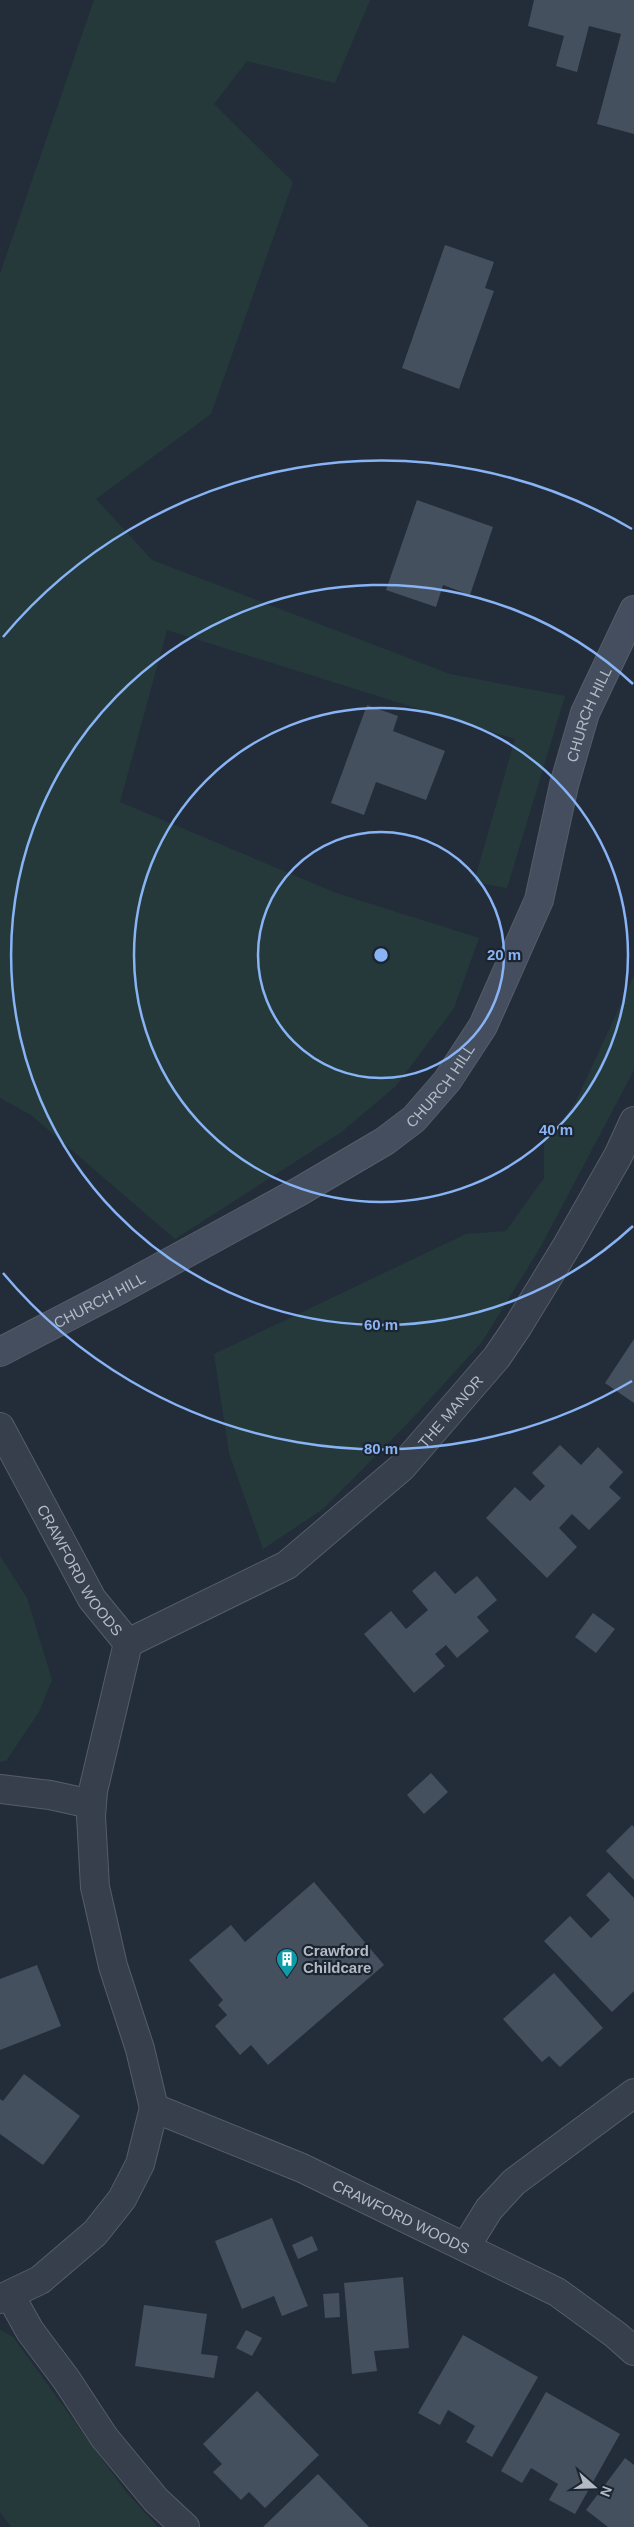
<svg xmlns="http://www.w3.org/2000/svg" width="634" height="2527" viewBox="0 0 634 2527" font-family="Helvetica,sans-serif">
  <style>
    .green { fill: #25393b }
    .building { fill: #44505e }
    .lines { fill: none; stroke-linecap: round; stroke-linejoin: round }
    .street-casing { stroke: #555d68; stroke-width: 30 }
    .secondary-casing { stroke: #555d68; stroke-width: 30 }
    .street { stroke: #363f4b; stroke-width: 28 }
    .secondary { stroke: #454e5e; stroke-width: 28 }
    .ring { fill: none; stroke: #88b3f5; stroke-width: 2.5 }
    .labels { text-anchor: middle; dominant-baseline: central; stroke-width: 4.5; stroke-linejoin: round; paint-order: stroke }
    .street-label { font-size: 15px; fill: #b2bac6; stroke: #1c242f }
    .poi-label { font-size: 15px; font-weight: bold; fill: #b2bac6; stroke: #1c242f; text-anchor: start }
    .centre { fill: #88b3f5; stroke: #1c242f; stroke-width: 2.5 }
    .ring-label { font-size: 15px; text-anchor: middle; font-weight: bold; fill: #88b3f5; stroke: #1c242f; stroke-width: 4.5; stroke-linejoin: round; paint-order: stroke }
  </style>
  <rect width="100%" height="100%" fill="#232d3a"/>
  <path class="green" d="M94 0H370L335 83 247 61 214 104 293 182 211 414 96 499 152 560 450 674 565 696 507 888 474 882 515 739 167 630 120 802 336 893 479 938 454 1008 396 1086 340 1133 175 1239 31 1115 0 1098V274Z
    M634 976V1070L541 1246 482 1342 409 1422 323 1509 263 1549 229 1453 214 1354 466 1234 506 1231 544 1178V1144L575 1103Z
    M0 1556 27 1598 52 1680 39 1712 6 1761 0 1762Z
    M0 2330 13 2337 126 2492 158 2527H11L0 2512Z"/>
  <path class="building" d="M534 0H634V134L597 124 621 34 589 26 577 72 556 66 564 36 528 26Z
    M445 245 494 262 485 288 494 291 459 389 402 368Z
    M417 500 493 527 470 595 443 585 436 607 386 590Z
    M367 705 398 716 393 731 445 751 426 800 376 782 364 815 331 803Z
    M634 1339V1403L605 1383Z
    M560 1445 581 1465 598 1447 623 1472 609 1487 621 1498 589 1530 572 1514 559 1528 577 1547 547 1578 486 1518 515 1487 530 1501 545 1486 532 1473Z
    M435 1571 455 1594 477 1576 497 1600 477 1617 489 1631 457 1658 446 1645 435 1654 445 1666 414 1693 364 1634 391 1611 406 1629 428 1610 412 1591Z
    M593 1613 615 1629 596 1653 575 1637Z
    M431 1773 448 1792 424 1814 407 1795Z
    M632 1825 634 1827V1880L606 1851Z
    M609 1872 634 1898V1991L612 2012 544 1941 570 1916 591 1938 610 1920 586 1895Z
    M314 1882 384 1965 268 2065 251 2045 240 2055 215 2026 227 2015 218 2005 223 2000 189 1960 231 1925 245 1942Z
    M37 1965 61 2026 0 2050V1979Z
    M554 1973 603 2028 560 2067 549 2056 542 2062 503 2019Z
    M24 2074 80 2116 43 2165 0 2134V2099L3 2101Z
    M272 2218 308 2306 282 2316 274 2296 242 2309 215 2241Z
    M312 2236 318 2250 298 2259 292 2245Z
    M403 2277 409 2348 374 2351 377 2371 352 2374 344 2283Z
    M339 2293 340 2317 325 2318 323 2294Z
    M144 2305 207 2314 201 2354 218 2356 214 2378 135 2366Z
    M246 2330 262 2338 252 2356 236 2348Z
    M463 2335 538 2377 492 2457 466 2442 475 2426 448 2410 440 2425 418 2413Z
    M257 2391 319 2455 265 2508 249 2492 241 2500 213 2472 222 2464 203 2444Z
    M546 2392 620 2434 575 2514 549 2500 558 2484 531 2468 522 2483 501 2471Z
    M625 2458 634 2465V2527H608L586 2510Z
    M318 2474 369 2527H263Z"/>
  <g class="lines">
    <g class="street-casing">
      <g id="street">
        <path id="s1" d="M0 1427 92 1599 128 1643 93 1791 91 1816 95 1887 113 1966 140 2049 154 2108 140 2164 122 2199 95 2233 40 2280 0 2299"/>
        <path id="s2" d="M128 1643 287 1565 402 1467 497 1357 518 1326 568 1244 618 1156 634 1121"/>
        <path d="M0 1789 50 1795 91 1804"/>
        <path id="s3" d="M154 2108 302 2168 557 2292 616 2335 634 2351"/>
        <path d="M466 2246 489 2209 514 2182 634 2093"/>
        <path d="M10 2295 30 2331 66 2379 104 2437 156 2500 185 2527"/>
      </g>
    </g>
    <g class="secondary-casing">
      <g id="secondary">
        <path id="s4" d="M0 1352 115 1292 300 1191 385 1141 414 1119 447 1081 483 1026 539 900 564 785 585 713 634 610"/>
      </g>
    </g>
    <use href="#street" class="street"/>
    <use href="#secondary" class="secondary"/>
  </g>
  <g class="ring">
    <circle cx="381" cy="955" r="123"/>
    <circle cx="381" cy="955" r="247"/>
    <path d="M633 1226A370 370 0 1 1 633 684"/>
    <path d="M632 1381A494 494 0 0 1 3 1273M3 637A494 494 0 0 1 632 529"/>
  </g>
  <defs>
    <g id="building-pin" transform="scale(1.125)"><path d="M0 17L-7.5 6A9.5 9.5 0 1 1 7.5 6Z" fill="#0f9aa8" stroke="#1c242f"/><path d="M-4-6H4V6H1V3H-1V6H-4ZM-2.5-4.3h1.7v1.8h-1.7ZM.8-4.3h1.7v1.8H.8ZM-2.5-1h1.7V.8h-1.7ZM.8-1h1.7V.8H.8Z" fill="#fff"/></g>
  </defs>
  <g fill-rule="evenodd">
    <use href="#building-pin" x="287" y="1959"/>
  </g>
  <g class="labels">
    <g class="street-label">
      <text stroke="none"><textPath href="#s4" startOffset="922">CHURCH HILL</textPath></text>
      <text stroke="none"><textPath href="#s4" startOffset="518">CHURCH HILL</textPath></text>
      <text stroke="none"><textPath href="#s4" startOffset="112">CHURCH HILL</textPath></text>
      <text stroke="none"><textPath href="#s2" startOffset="402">THE MANOR</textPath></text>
      <text stroke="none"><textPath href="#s1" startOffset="164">CRAWFORD WOODS</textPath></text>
      <text stroke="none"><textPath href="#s3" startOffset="270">CRAWFORD WOODS</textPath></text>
    </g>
    <g class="poi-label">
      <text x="303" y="1950">Crawford<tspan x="303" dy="17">Childcare</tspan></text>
    </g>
  </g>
  <circle cx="381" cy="955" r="8" class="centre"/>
  <g class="ring-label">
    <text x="504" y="960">20 m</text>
    <text x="556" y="1135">40 m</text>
    <text x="381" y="1330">60 m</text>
    <text x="381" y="1454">80 m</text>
  </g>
  <g transform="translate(594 2487) rotate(110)" stroke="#1c242f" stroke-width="4" paint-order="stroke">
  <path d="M0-4L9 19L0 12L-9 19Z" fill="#b2bac6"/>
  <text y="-8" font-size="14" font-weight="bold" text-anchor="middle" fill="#b2bac6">N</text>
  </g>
</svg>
